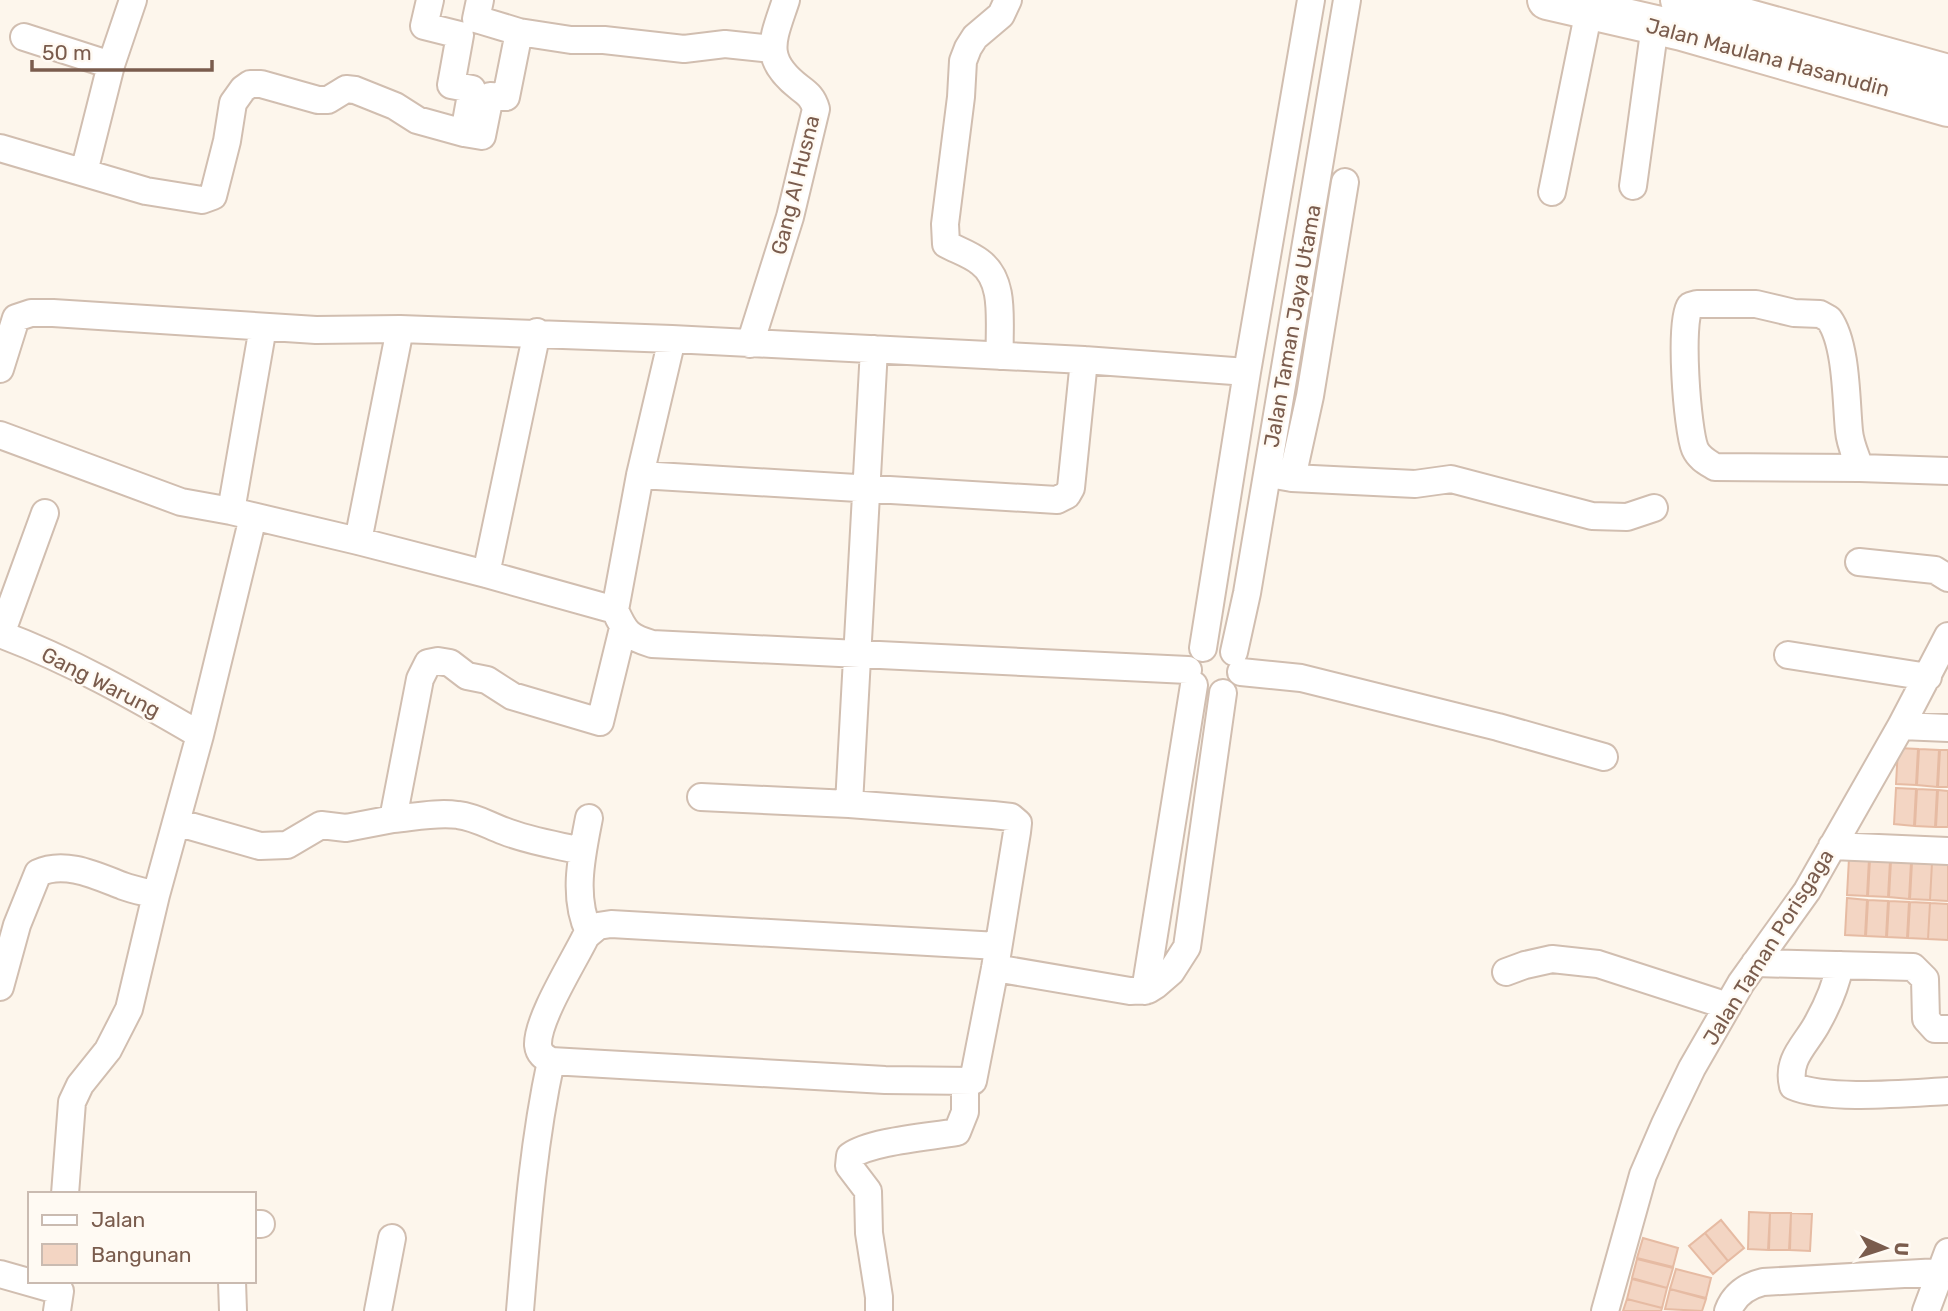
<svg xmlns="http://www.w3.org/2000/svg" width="1948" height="1311" viewBox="0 0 1948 1311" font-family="Rubik,sans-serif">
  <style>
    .building { fill: #f3d5c3; stroke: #e6bba3; stroke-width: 2 }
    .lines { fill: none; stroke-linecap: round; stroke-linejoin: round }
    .street-casing { stroke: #d1beb0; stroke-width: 30 }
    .secondary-casing { stroke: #d6c0b0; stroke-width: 42 }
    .street { stroke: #fff; stroke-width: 26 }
    .secondary { stroke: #fff; stroke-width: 38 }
    .labels { text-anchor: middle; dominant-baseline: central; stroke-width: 5; stroke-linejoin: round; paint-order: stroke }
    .street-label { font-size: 21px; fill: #7a5c4d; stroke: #fffaf3 }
  </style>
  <rect width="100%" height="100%" fill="#fdf6ec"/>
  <path class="building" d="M1898 748 1918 749 1916 785 1896 784Z
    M1919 749 1939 750 1937 787 1917 785Z
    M1940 750H1948V787H1938Z
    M1896 788 1916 789 1914 826 1894 824Z
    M1917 789 1937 790 1935 827 1915 826Z
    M1938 790 1948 791V827H1936Z
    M1849 858 1869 859 1867 896 1847 895Z
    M1870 859 1890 861 1888 897 1868 896Z
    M1891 861 1911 862 1909 899 1889 897Z
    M1912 862 1932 863 1930 900 1910 899Z
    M1932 863 1948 864V901L1930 900Z
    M1847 898 1867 900 1865 936 1845 935Z
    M1868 900 1888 901 1886 937 1866 936Z
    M1889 901 1909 902 1907 938 1887 937Z
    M1910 902 1930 903 1928 939 1908 938Z
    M1930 903 1948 904V940L1928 939Z
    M1749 1212 1770 1213 1768 1250 1748 1249Z
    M1770 1213H1791L1789 1250H1769Z
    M1791 1213 1812 1214 1810 1251 1790 1250Z
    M1721 1220 1744 1248 1728 1261 1705 1233Z
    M1705 1233 1728 1261 1713 1274 1689 1246Z
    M1643 1238 1678 1248 1673 1267 1637 1258Z
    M1637 1259 1673 1268 1667 1288 1632 1278Z
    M1676 1269 1711 1278 1706 1298 1670 1289Z
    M1632 1279 1667 1288 1662 1308 1627 1299Z
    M1670 1289 1706 1299 1702 1311 1665 1309Z
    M1627 1299 1662 1308 1661 1311H1623Z"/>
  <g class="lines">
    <g class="street-casing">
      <path id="street" d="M480 0 476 19 519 32 571 40H604L684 49 725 44 772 49
        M24 37 111 65
        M464 133 482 136 490 96 506 97 519 32
        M0 148 146 191 202 200 213 196 227 141 233 103 243 89 250 84H261L318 100H328L346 89 355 90 395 106 417 120 464 133 472 89 451 85 460 35 424 26 430 0
        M84 172 111 65 133 0
        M1633 186 1655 25
        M1552 192 1589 10
        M672 339 640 475 615 610C625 633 629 637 652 644L1188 670
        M750 344 790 217 816 109C813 98 808 94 800 88 761 58 773 40 786 0
        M1000 356C998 325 1007 282 980 262 970 254 957 250 946 244L945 224 961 97 963 61 968 48 975 37 1001 15 1008 0
        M0 369 16 318 31 313H53L316 330 400 329 672 339 1084 360 1247 372
        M0 435 181 502 231 511 358 541 486 574 615 610
        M1860 468C1856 456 1850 444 1849 431 1846 402 1847 344 1829 319L1820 314 1794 313 1756 304H1697L1690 306C1679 320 1687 430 1695 449 1699 458 1707 462 1715 467L1860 468 1948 471
        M640 475 1057 500 1067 495 1071 488 1084 360
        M1275 475 1292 478 1310 396 1345 182
        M1292 478 1415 484 1451 479 1592 516 1627 517 1654 508
        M231 511 263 327
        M358 541 400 329
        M1859 562 1935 570 1948 578
        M486 574 537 332
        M0 634C70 660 135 697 200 735
        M1 634 45 513
        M1203 648 1247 372 1311 0
        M1234 652 1247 593 1347 0
        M1788 655 1928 677
        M1241 672 1301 678 1498 727 1604 757
        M1901 726 1948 728
        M701 797 849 804 993 815 1011 817 1018 823 1017 832 995 968 973 1081 885 1080 551 1061C544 1057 539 1054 538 1045 537 1019 574 961 586 936L598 926 611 924 998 946
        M849 804 874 349
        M589 818C582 854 572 897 589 932
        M393 819C414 817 437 812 458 815 475 817 488 825 504 831 529 841 556 845 582 851
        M176 822 260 846 287 845 321 825 346 828 393 819 420 679 428 663 438 661 450 663 467 676 487 680 512 696 600 722 623 628
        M1832 846 1948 851
        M1755 963 1913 967 1925 979 1926 1019 1935 1029H1948
        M1840 965C1836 985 1828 1004 1818 1022 1807 1044 1786 1058 1793 1086 1827 1101 1909 1093 1948 1091
        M995 968 1130 991 1148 990 1156 985 1171 972 1187 947 1223 693
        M1506 972 1525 965 1552 959 1598 964 1728 1006
        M0 987 17 925 38 873C65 860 97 876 123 886 134 890 145 892 156 895
        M1145 991 1194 685
        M65 1194 72 1102 80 1085 108 1050 129 1009 156 895 200 735 253 517
        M254 1224H261
        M0 1274 60 1291 57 1311
        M232 1281 233 1311
        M378 1311 392 1238
        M520 1311C527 1227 533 1144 551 1061
        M879 1311V1297L869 1233 868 1191 849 1166 850 1156C871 1141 929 1137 957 1132L965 1112V1081
        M1605 1311 1643 1175 1665 1124 1692 1068 1741 983 1807 891 1901 726 1948 636
        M1728 1311C1734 1295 1747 1286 1763 1282L1939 1272
        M1926 1311 1948 1252"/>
    </g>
    <g class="secondary-casing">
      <path id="secondary" d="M1547 0 1682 31 1948 107
        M1680 0 1948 74"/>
    </g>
    <use href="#street" class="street"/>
    <use href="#secondary" class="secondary"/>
  </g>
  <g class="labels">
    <g class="street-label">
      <text transform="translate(1768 57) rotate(15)">Jalan Maulana Hasanudin</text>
      <text transform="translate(795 185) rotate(-76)">Gang Al Husna</text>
      <text transform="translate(1292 326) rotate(-80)">Jalan Taman Jaya Utama</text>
      <text transform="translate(101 682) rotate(27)">Gang Warung</text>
      <text transform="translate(1768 947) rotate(-58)">Jalan Taman Porisgaga</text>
    </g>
  </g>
  <rect x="28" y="1192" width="228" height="91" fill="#fffaf3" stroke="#cabbb1" stroke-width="2"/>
  <rect x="42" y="1215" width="35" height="10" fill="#ffffff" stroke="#cabbb1" stroke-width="2"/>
  <text x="91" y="1227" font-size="21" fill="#7a5c4d">Jalan</text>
  <rect x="42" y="1244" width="35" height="21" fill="#f3d5c3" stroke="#cabbb1" stroke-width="2"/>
  <text x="91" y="1262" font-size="21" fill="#7a5c4d">Bangunan</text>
  <g transform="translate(1885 1248) rotate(93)" stroke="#fffaf3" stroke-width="5" paint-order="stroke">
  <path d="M0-5L12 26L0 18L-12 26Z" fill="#7a5c4d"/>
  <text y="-10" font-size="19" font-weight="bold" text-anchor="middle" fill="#7a5c4d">U</text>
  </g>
  <path d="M32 60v10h180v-10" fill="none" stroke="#7a5c4d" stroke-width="3.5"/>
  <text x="42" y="60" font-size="21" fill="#7a5c4d" stroke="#fffaf3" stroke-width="5" paint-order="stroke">50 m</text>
</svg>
